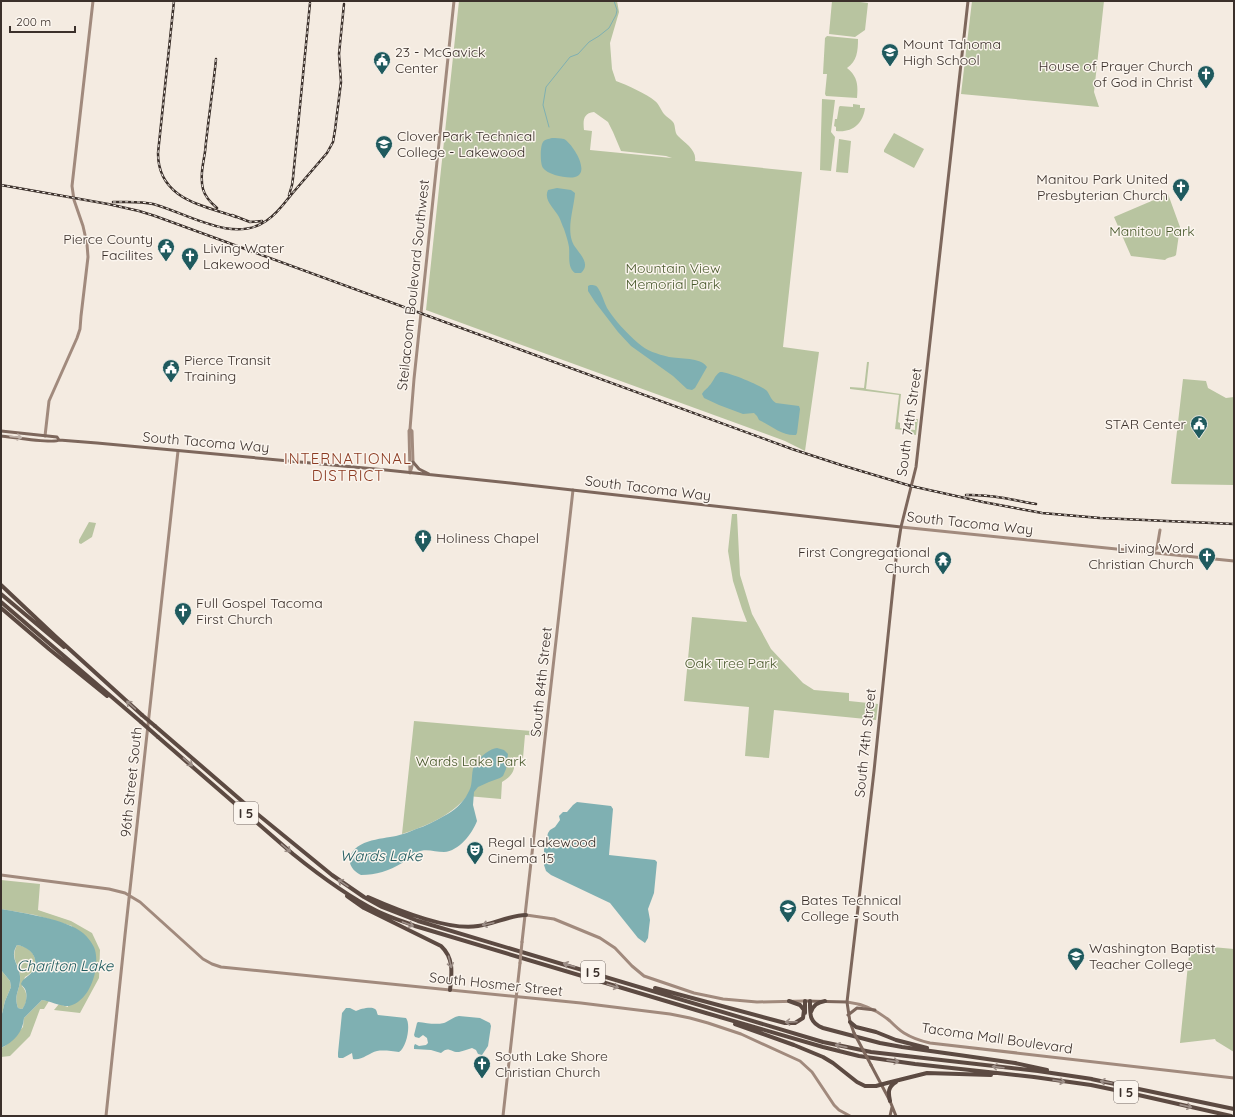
<svg xmlns="http://www.w3.org/2000/svg" width="1235" height="1117" viewBox="0 0 1235 1117" font-family="Quicksand,sans-serif">
  <style>
    .green { fill: #b8c4a0; fill-rule: evenodd }
    .water { fill: #7fb0b2; fill-rule: evenodd }
    .lines { fill: none; stroke-linecap: round; stroke-linejoin: round }
    .stream { stroke: #7fb0b2; stroke-width: 1 }
    .secondary { stroke: #a18a7d; stroke-width: 3 }
    .primary { stroke: #7d675c; stroke-width: 3 }
    .highway { stroke: #5c4a42; stroke-width: 4 }
    .rail-casing { stroke: #3b302b; stroke-width: 2.5 }
    .rail { stroke: #fbf5ee; stroke-width: 1; stroke-dasharray: 3; stroke-linecap: butt }
    .secondary-bridge { stroke: #a18a7d; stroke-width: 3 }
    .primary-bridge { stroke: #7d675c; stroke-width: 3 }
    .highway-bridge { stroke: #5c4a42; stroke-width: 4 }
    .oneway { stroke: #c2b5ac }
    .oneway2 { stroke: #9c8e87 }
    .labels { text-anchor: middle; dominant-baseline: central; stroke-width: 3; stroke-linejoin: round; paint-order: stroke }
    .shield { fill: #fbf5ee; stroke: #756b66; stroke-width: 1 }
    .shield-label { font-size: 13px; font-weight: bold; fill: #3b302b }
    .poi-label { font-size: 14px; fill: #3b302b; stroke: #fbf5ee; text-anchor: start }
    .park-label { font-size: 14px; fill: #4a5a2e; stroke: #fbf5ee }
    .street-label { font-size: 14px; fill: #3b302b; stroke: #fbf5ee }
    .neighbourhood-label { font-size: 15px; letter-spacing: 1px; fill: #8c3b22; stroke: #fbf5ee }
    .water-label { font-size: 15px; font-style: italic; fill: #1f5a5e; stroke: #fbf5ee }
  </style>
  <rect width="100%" height="100%" fill="#f4ebe1"/>
  <path class="green" d="M459 1H617L619 12 610 43 612 69 616 81C627 85 647 94 655 101 659 104 661 110 664 114 666 117 671 119 673 122 676 126 674 132 678 136 685 143 697 150 695 161L802 172 783 347 819 352 805 451 785 441 426 310ZM594 112 608 122 613 132 621 151 666 156 672 158 590 150 592 131 584 130C583 121 583 113 594 112Z
    M832 1H852L868 3 865 30 855 37 829 34Z
    M972 1H1104L1094 92 1099 107 961 94Z
    M827 36 858 39C858 51 857 61 847 68 858 77 858 85 857 98L826 96 825 94 827 74H823L825 38Z
    M822 99 835 100 831 132 835 137 831 171 820 170Z
    M853 104 860 105V108H865C863 124 852 133 836 131V127L834 126 835 119H837L839 107 840 106 853 107Z
    M894 133 924 149 914 168 884 152V150Z
    M839 139 851 141 848 173 836 172Z
    M1168 194 1180 227 1176 255C1173 258 1169 256 1165 260L1131 256 1114 217Z
    M867 362H869L866 389 901 394 898 422 900 423V428L915 430V422H917V420L914 419H918L916 435 911 434V431L895 429 899 395 850 389V387L864 388Z
    M1183 379 1206 381 1208 388 1226 398 1234 397V485L1172 484 1171 483Z
    M732 514H737L740 575 752 614 771 649 803 683 814 690 849 693V701L878 704 876 720 774 710 769 758 745 756 749 707 684 701 692 617 747 622 742 609 733 581 728 551Z
    M89 522 96 523 92 537 81 544 79 543V540Z
    M414 721 543 732 542 736 525 735 523 758 513 757C517 769 512 776 502 782L501 799 467 796C451 816 426 826 402 834Z
    M1 880 40 884 38 910 71 921 92 933 100 950 99 978 80 1013 54 1010 59 1004 68 1007 72 926 35 915 1 909Z
    M17 945C36 947 43 968 25 977L22 986C28 992 28 1003 22 1009L18 1008C13 994 21 990 20 976 19 964 10 959 17 945Z
    M1190 945 1234 949V1052L1216 1041 1215 1039 1180 1043Z
    M1 970 10 981 11 987 5 1001 1 1018 2 986 1 984Z
    M42 1000 49 1001 44 1009H40L30 1036 10 1056 1 1057V1048L5 1046 23 1027 24 1018Z"/>
  <path class="water" d="M552 138C556 138 560 138 564 139 573 144 591 173 575 177 568 179 548 175 543 168 540 164 540 146 543 142 545 139 549 139 552 138Z
    M557 188 571 190 575 193C574 208 567 226 572 241 575 251 593 262 581 273H575C567 267 570 256 569 247 568 241 566 235 564 229 562 225 561 221 559 217 555 209 543 200 548 190Z
    M590 285C594 285 596 285 598 288 602 294 604 302 607 308 615 321 627 333 638 343 647 351 657 354 669 357 679 359 701 357 707 367L695 388 692 390 687 389 673 376 631 346 618 332 595 302 588 291V286Z
    M720 372C726 371 763 386 767 391 770 395 771 400 776 403L799 406 800 409 797 433 796 435C782 436 772 426 759 420L757 416 754 413 743 414 719 405 704 398 702 394C704 390 707 389 709 386 714 381 714 376 720 372Z
    M497 748 504 750 508 754 506 769 503 776 500 778 489 782 478 787 474 792 473 805 477 821C472 834 459 851 444 852 435 852 426 848 417 852 411 854 407 859 402 863 389 871 376 875 361 875 356 873 350 867 350 862 349 840 382 839 396 836 403 834 410 832 416 829 426 826 435 821 444 816 454 811 463 803 468 793 473 785 471 778 473 769 474 762 489 748 497 748Z
    M577 802 611 806 613 809 609 855 655 860 657 862 654 893 648 909 650 920 649 928 648 938 645 943 638 938 610 903 551 875 546 871 544 865V849L548 833 550 830 555 827 560 820 559 816 563 812H567L573 805Z
    M1 909C23 913 66 919 83 933 87 936 94 945 95 950 100 969 90 1001 69 1006 63 1007 49 1001 42 1000L24 1018C23 1032 14 1042 1 1048V1018L5 1001 11 987 10 981 1 970ZM17 945C31 947 41 960 32 972 28 977 23 978 21 984 22 986 24 987 25 989 28 995 26 1005 22 1009L18 1008C13 994 21 990 20 976 19 964 9 958 17 945Z
    M346 1008H350L356 1011C360 1009 371 1006 375 1009 377 1010 377 1014 378 1015L406 1018C411 1024 407 1047 399 1052 392 1051 383 1050 377 1051 369 1053 361 1061 353 1059L352 1053 343 1058H339L338 1057V1053L342 1013Z
    M459 1016 480 1018 490 1023 491 1026 488 1046 482 1055 478 1054 476 1050 472 1048C468 1049 464 1051 459 1052 451 1053 449 1045 441 1053L431 1050 414 1049V1046L415 1044 419 1046 426 1045 428 1043 427 1038 423 1035 419 1038 415 1037 414 1035 417 1023 418 1022C427 1023 435 1025 444 1023 449 1021 453 1017 459 1016Z"/>
  <g class="lines">
    <path class="stream" d="M549 127 543 105 546 87 570 57 578 54 589 42 599 36 609 28 616 15 617 10 614 1"/>
    <path class="secondary" d="M410 429 412 431 413 462 411 470
      M45 436 49 401 77 338 80 329 81 316 88 257 87 244 83 226 74 200 72 186 93 1
      M410 473 409 431 410 429 414 379 454 1
      M901 527 1234 561
      M1151 553 1157 548 1160 530
      M1 875 109 889 125 893 140 902 203 959 212 964 221 967 581 1003 670 1014 690 1018 708 1023 741 1034 800 1061 812 1072 834 1105 839 1110 850 1116
      M526 915 554 919 600 938 615 948 632 966 644 976 694 993 723 999 757 1002 805 1001
      M522 942 573 490
      M847 1002C864 1004 877 1010 890 1021 894 1025 899 1030 904 1033 912 1038 921 1041 930 1043L1234 1078
      M106 1116 125 935 178 451
      M503 1116 520 963"/>
    <path class="primary" d="M1 431 57 437 59 440
      M1 436C12 437 53 444 59 440L97 443 386 470 510 483 901 527
      M413 462 419 469 429 474
      M805 1001 847 1002
      M848 1015 857 1008 875 1010
      M854 1033 850 1022 847 1002 874 771 896 559 901 527 916 467 968 1
      M871 1065 890 1101 896 1116
      M890 1116 892 1107"/>
    <path class="highway" d="M1 585 55 636 142 715
      M1 594 64 647
      M1 602 141 722
      M1 608 49 649 107 696
      M155 726 250 808 332 875 364 897 382 907 418 921 823 1042 871 1052 1038 1071 1092 1079
      M158 737 293 854C319 875 347 896 377 911 389 917 402 921 415 926L706 1013 823 1047 859 1056 915 1064 1034 1077 1091 1085 1134 1094 1231 1116
      M347 896 364 908 441 946C454 958 452 973 450 990
      M368 897C395 909 449 931 478 926 493 924 511 915 526 915
      M655 988 785 1023H795L803 1018 804 1010 800 1005 789 1001
      M810 1001C810 1014 809 1023 823 1028L880 1043 902 1047 959 1055 1015 1063 1047 1070
      M811 1012C813 1005 818 1002 825 1001
      M805 1013V1001
      M850 1022 856 1027 876 1032 896 1040 927 1048
      M735 1024 794 1045 823 1057 833 1063 857 1082 865 1086H876L887 1083 927 1073 991 1075
      M1091 1079 1234 1109
      M890 1101C888 1092 888 1087 896 1082"/>
    <g class="rail-casing">
      <path id="rail" d="M174 1 158 153C158 199 202 205 236 217
        M216 59C213 90 208 121 205 152 203 164 200 177 203 189 205 197 211 203 217 208
        M1 185 108 204 139 211 155 216 792 449 841 465 911 486 983 502 1042 513 1100 518 1234 524
        M289 195 292 185 293 178 310 3
        M113 202C127 202 140 201 153 204 187 213 233 244 266 221 276 215 284 204 291 195 303 181 315 167 327 153L333 142 335 130 341 82 339 54 344 4
        M232 215 250 222 262 221
        M966 495C990 494 1013 500 1036 504"/>
    </g>
    <use href="#rail" class="rail"/>
    <path class="secondary-bridge" d="M520 963 522 942"/>
    <path class="primary-bridge" d="M854 1033 871 1065"/>
    <path class="highway-bridge" d="M142 715 155 726
      M141 722 158 737"/>
  </g>
  <defs><path id="oneway-shaft" d="M-6 0H5M1.5-3L5.5 0L1.5 3" fill="none" stroke-width="1.6" stroke-linecap="round" stroke-linejoin="round"/></defs>
  <use class="oneway" href="#oneway-shaft" transform="translate(16 437) rotate(6)"/>
  <g class="oneway2">
    <use href="#oneway-shaft" transform="translate(131 705) rotate(-138)"/>
    <use href="#oneway-shaft" transform="translate(188 762) rotate(41)"/>
    <use href="#oneway-shaft" transform="translate(286 848) rotate(41)"/>
    <use href="#oneway-shaft" transform="translate(343 883) rotate(-146)"/>
    <use href="#oneway-shaft" transform="translate(408 924) rotate(20)"/>
    <use href="#oneway-shaft" transform="translate(488 924) rotate(168)"/>
    <use href="#oneway-shaft" transform="translate(450 962) rotate(76)"/>
    <use href="#oneway-shaft" transform="translate(569 965) rotate(-164)"/>
    <use href="#oneway-shaft" transform="translate(613 986) rotate(17)"/>
    <use href="#oneway-shaft" transform="translate(791 1022) rotate(178)"/>
    <use href="#oneway-shaft" transform="translate(841 1046) rotate(-167)"/>
    <use href="#oneway-shaft" transform="translate(893 1061) rotate(7)"/>
    <use href="#oneway-shaft" transform="translate(998 1067) rotate(-173)"/>
    <use href="#oneway-shaft" transform="translate(1059 1081) rotate(8)"/>
    <use href="#oneway-shaft" transform="translate(1106 1082) rotate(-170)"/>
    <use href="#oneway-shaft" transform="translate(1186 1106) rotate(13)"/>
  </g>
  <defs>
    <g id="school-pin" transform="scale(0.9)"><path d="M0 17L-7.5 6A9.5 9.5 0 1 1 7.5 6Z" fill="#1f5a5e" stroke="#fbf5ee"/><path d="M0-5L7-2L0 1L-7-2ZM-4 1L0 2.5L4 1V4Q0 6-4 4Z" fill="#fff"/></g>
    <g id="civic-pin" transform="scale(0.9)"><path d="M0 17L-7.5 6A9.5 9.5 0 1 1 7.5 6Z" fill="#1f5a5e" stroke="#fbf5ee"/><path d="M-.6-6.5H3V-4.5H.6V-3L4-1V1h2V6H-6V1h2V-1L-.6-3ZM-1.2 2.5V6h2.4V2.5Z" fill="#fff"/></g>
    <g id="church-pin" transform="scale(0.9)"><path d="M0 17L-7.5 6A9.5 9.5 0 1 1 7.5 6Z" fill="#1f5a5e" stroke="#fbf5ee"/><path d="M-1.2-6h2.4v3.5h3.3v2.4h-3.3V6h-2.4V-.1h-3.3v-2.4h3.3Z" fill="#fff"/></g>
    <g id="university-pin" transform="scale(0.9)"><path d="M0 17L-7.5 6A9.5 9.5 0 1 1 7.5 6Z" fill="#1f5a5e" stroke="#fbf5ee"/><path d="M0-5L7-2L0 1L-7-2ZM-4 1L0 2.5L4 1V4Q0 6-4 4Z" fill="#fff"/></g>
    <g id="temple-pin" transform="scale(0.9)"><path d="M0 17L-7.5 6A9.5 9.5 0 1 1 7.5 6Z" fill="#1f5a5e" stroke="#fbf5ee"/><path d="M0-6L5-2H3V0L6.5 2.5H4V6H1.5V3h-3V6H-4V2.5H-6.5L-3 0V-2H-5Z" fill="#fff"/></g>
    <g id="theatre-pin" transform="scale(0.9)"><path d="M0 17L-7.5 6A9.5 9.5 0 1 1 7.5 6Z" fill="#1f5a5e" stroke="#fbf5ee"/><path d="M-5-5.5Q0-4 5-5.5V0Q5 5 0 6Q-5 5-5 0ZM-3.3-2.5H-1v1.5H-3.3ZM1-2.5H3.3v1.5H1ZM-2.8 1Q0 5.5 2.8 1Z" fill="#fff"/></g>
  </defs>
  <g fill-rule="evenodd">
    <use href="#school-pin" x="890" y="52"/>
    <use href="#civic-pin" x="382" y="60"/>
    <use href="#church-pin" x="1206" y="74"/>
    <use href="#university-pin" x="384" y="144"/>
    <use href="#church-pin" x="1181" y="187"/>
    <use href="#civic-pin" x="166" y="247"/>
    <use href="#church-pin" x="190" y="256"/>
    <use href="#civic-pin" x="171" y="368"/>
    <use href="#civic-pin" x="1199" y="424"/>
    <use href="#church-pin" x="423" y="538"/>
    <use href="#church-pin" x="1207" y="556"/>
    <use href="#temple-pin" x="943" y="560"/>
    <use href="#church-pin" x="183" y="611"/>
    <use href="#theatre-pin" x="475" y="850"/>
    <use href="#university-pin" x="788" y="908"/>
    <use href="#university-pin" x="1076" y="956"/>
    <use href="#church-pin" x="482" y="1064"/>
  </g>
  <g class="labels">
    <g class="shield">
      <rect x="234" y="802" width="24" height="22" rx="3"/>
      <rect x="581" y="961" width="24" height="22" rx="3"/>
      <rect x="1114" y="1081" width="24" height="22" rx="3"/>
    </g>
    <g class="shield-label">
      <text x="246" y="813">I 5</text>
      <text x="593" y="972">I 5</text>
      <text x="1126" y="1092">I 5</text>
    </g>
    <g class="poi-label">
      <text x="903" y="44">Mount Tahoma<tspan x="903" dy="16">High School</tspan></text>
      <text x="395" y="52">23 - McGavick<tspan x="395" dy="16">Center</tspan></text>
      <text x="1193" y="66" text-anchor="end">House of Prayer Church<tspan x="1193" dy="16">of God in Christ</tspan></text>
      <text x="397" y="136">Clover Park Technical<tspan x="397" dy="16">College - Lakewood</tspan></text>
      <text x="1168" y="179" text-anchor="end">Manitou Park United<tspan x="1168" dy="16">Presbyterian Church</tspan></text>
      <text x="153" y="239" text-anchor="end">Pierce County<tspan x="153" dy="16">Facilites</tspan></text>
      <text x="203" y="248">Living Water<tspan x="203" dy="16">Lakewood</tspan></text>
      <text x="184" y="360">Pierce Transit<tspan x="184" dy="16">Training</tspan></text>
      <text x="1186" y="424" text-anchor="end">STAR Center</text>
      <text x="436" y="538">Holiness Chapel</text>
      <text x="1194" y="548" text-anchor="end">Living Word<tspan x="1194" dy="16">Christian Church</tspan></text>
      <text x="930" y="552" text-anchor="end">First Congregational<tspan x="930" dy="16">Church</tspan></text>
      <text x="196" y="603">Full Gospel Tacoma<tspan x="196" dy="16">First Church</tspan></text>
      <text x="488" y="842">Regal Lakewood<tspan x="488" dy="16">Cinema 15</tspan></text>
      <text x="801" y="900">Bates Technical<tspan x="801" dy="16">College - South</tspan></text>
      <text x="1089" y="948">Washington Baptist<tspan x="1089" dy="16">Teacher College</tspan></text>
      <text x="495" y="1056">South Lake Shore<tspan x="495" dy="16">Christian Church</tspan></text>
    </g>
    <g class="park-label">
      <text x="1152" y="231">Manitou Park</text>
      <text x="673" y="268">Mountain View<tspan x="673" dy="16">Memorial Park</tspan></text>
      <text x="731" y="663">Oak Tree Park</text>
      <text x="471" y="761">Wards Lake Park</text>
    </g>
    <g class="street-label">
      <text transform="translate(413 285) rotate(-84)">Steilacoom Boulevard Southwest</text>
      <text transform="translate(909 422) rotate(-82)">South 74th Street</text>
      <text transform="translate(206 442) rotate(5)">South Tacoma Way</text>
      <text transform="translate(648 488) rotate(7)">South Tacoma Way</text>
      <text transform="translate(970 523) rotate(6)">South Tacoma Way</text>
      <text transform="translate(541 682) rotate(-84)">South 84th Street</text>
      <text transform="translate(865 743) rotate(-84)">South 74th Street</text>
      <text transform="translate(131 782) rotate(-84)">96th Street South</text>
      <text transform="translate(496 984) rotate(6)">South Hosmer Street</text>
      <text transform="translate(997 1038) rotate(8)">Tacoma Mall Boulevard</text>
    </g>
    <g class="neighbourhood-label">
      <text x="348" y="458">INTERNATIONAL<tspan x="348" dy="17">DISTRICT</tspan></text>
    </g>
    <g class="water-label">
      <text x="381" y="855">Wards Lake</text>
      <text x="65" y="965">Charlton Lake</text>
    </g>
  </g>
  <rect width="1235" height="1117" fill="none" stroke="#3b302b" stroke-width="4"/>
  <path d="M10 26v6h65v-6" fill="none" stroke="#3b302b" stroke-width="2"/>
  <text x="16" y="26" font-size="12" fill="#3b302b" stroke="#fbf5ee" stroke-width="3" paint-order="stroke">200 m</text>
</svg>
